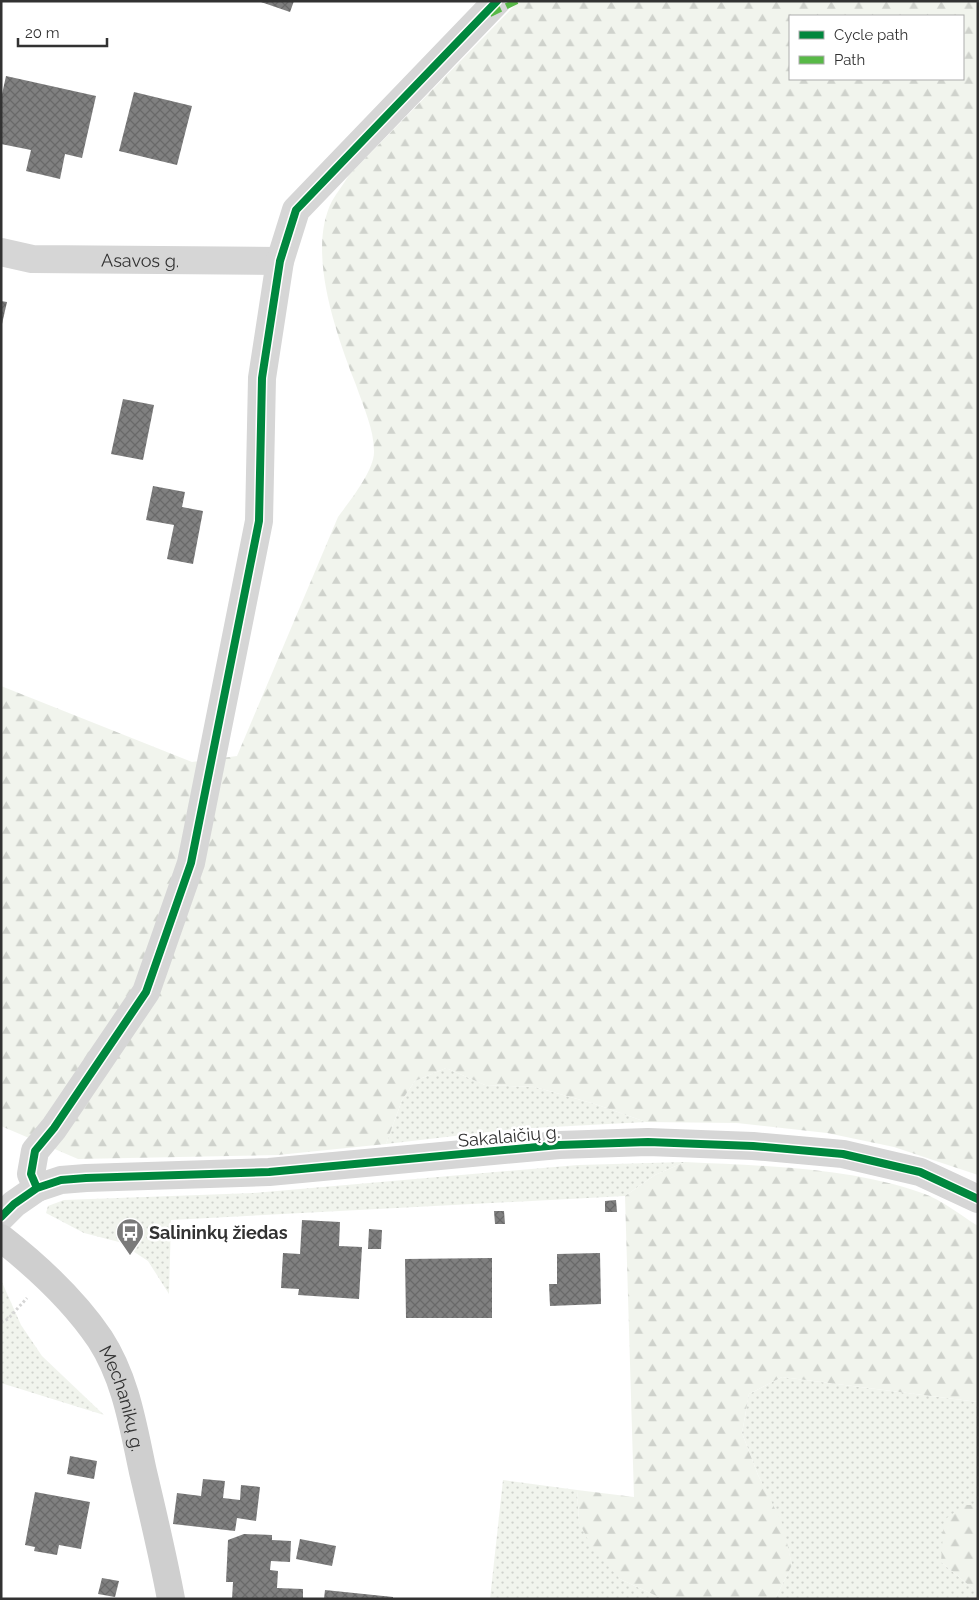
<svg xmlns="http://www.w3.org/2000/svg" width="979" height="1600" viewBox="0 0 979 1600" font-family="Raleway,sans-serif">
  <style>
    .grass { fill: url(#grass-dots) }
    .forest { fill: url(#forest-firs); fill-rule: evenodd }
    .building { fill: url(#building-cross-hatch) }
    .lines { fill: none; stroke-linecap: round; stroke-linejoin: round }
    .path { stroke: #d5d5d5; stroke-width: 3; stroke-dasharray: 2.5 2.5; stroke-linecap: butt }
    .minor { stroke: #d6d6d6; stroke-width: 28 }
    .secondary { stroke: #cfcfcf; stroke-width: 28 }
    .quiet { stroke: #58b947; stroke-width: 6; stroke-dasharray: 12 6; stroke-linecap: butt }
    .cycleway-casing { stroke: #fff; stroke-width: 11 }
    .cycleway { stroke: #00873e; stroke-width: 8 }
    .labels { text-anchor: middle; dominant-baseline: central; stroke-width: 5; stroke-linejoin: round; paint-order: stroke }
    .street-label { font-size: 18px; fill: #323232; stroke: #fff }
    .poi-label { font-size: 18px; font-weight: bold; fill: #323232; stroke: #fff; text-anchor: start }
  </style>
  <defs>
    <pattern id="grass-dots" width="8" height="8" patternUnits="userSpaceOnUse" patternTransform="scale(1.25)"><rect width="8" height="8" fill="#f1f4ed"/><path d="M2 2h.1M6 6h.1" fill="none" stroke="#cfd2cc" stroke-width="1.8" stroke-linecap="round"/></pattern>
    <pattern id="forest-firs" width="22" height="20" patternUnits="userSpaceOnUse" patternTransform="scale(1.25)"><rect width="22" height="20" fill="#f1f4ed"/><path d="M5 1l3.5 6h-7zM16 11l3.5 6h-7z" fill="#cfd2cc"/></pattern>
    <pattern id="building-cross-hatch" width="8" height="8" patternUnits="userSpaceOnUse" patternTransform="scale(1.25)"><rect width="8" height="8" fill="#808080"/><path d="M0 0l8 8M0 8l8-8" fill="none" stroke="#696969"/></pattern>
  </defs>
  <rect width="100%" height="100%" fill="#fff"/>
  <path class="grass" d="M446 1068 485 1085 535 1087 595 1104 646 1122 514 1129 386 1144 402 1100 415 1081Z
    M685 1162 655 1175 625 1196 171 1220 169 1294 148 1261 119 1242 84 1233 46 1213 48 1206 64 1200 253 1193 578 1165Z
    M1 1280 21 1325 42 1356 104 1415 1 1383Z
    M782 1377 978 1402V1505H965L941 1562 978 1593V1599H775L792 1565 782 1525 758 1475 742 1433 749 1394Z
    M503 1480 577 1490 579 1522 620 1579 663 1599H490Z"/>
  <path class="forest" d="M519 1H978V1175L894 1147 827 1133 737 1123 646 1122 595 1104 535 1087 485 1085 446 1068 415 1081 402 1100 386 1144 278 1155 78 1159 1 1126V686L192 762 237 756 338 517C349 502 375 470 374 451 374 429 363 406 356 385 337 336 306 252 332 201 337 192 344 184 349 175ZM790 16H963V79H790Z
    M685 1162C764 1166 847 1167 922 1193 941 1199 960 1215 978 1226V1402L782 1377 749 1394 742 1433 758 1475 783 1525 792 1565 775 1599H663L620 1579 592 1548 579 1522 577 1490 634 1497 625 1196 655 1175Z
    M965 1505H978V1593L941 1562 944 1520Z"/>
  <path class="building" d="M258 1H294L290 12Z
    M6 76 96 96 82 158 65 154 60 179 26 171 31 150 1 144V99Z
    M134 92 192 106 177 165 119 151Z
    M1 301 7 302 2 324H1Z
    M123 399 154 405 143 460 111 454Z
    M153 486 185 492 182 507 203 511 193 564 167 559 174 525 146 520Z
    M616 1200 617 1212H605V1201Z
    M494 1211H504L505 1224H495Z
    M302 1220 340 1222 339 1246 362 1247 359 1299 298 1295 299 1289 281 1288 283 1253 300 1254Z
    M369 1229 382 1230 381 1249H368Z
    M600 1253 601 1304 550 1306 549 1284H557V1254Z
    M492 1258V1318H406L405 1259Z
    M70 1456 97 1461 94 1479 67 1474Z
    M203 1479 225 1481 223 1498 240 1500 241 1485 260 1487 256 1521 237 1518 235 1531 173 1524 177 1493 201 1496Z
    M35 1492 90 1502 81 1549 59 1545 57 1555 34 1551 35 1547 25 1545Z
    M244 1534 272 1535V1540L291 1541 290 1562 271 1561 270 1570 278 1571 277 1588 303 1589V1599H232L233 1582H226L228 1540Z
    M300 1539 336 1546 332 1566 296 1559Z
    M102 1578 119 1581 115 1597 98 1594Z
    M325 1590 393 1597V1599H324Z"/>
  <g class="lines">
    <path class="path" d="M1 1322 8 1319 27 1298"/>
    <g class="minor">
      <path id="s1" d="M1 252 32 259 280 261"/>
      <path d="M37 1188 61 1180 86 1178 269 1172 559 1145 648 1142 753 1146 843 1154 920 1172 978 1199"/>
      <path d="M1 1217 14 1204 37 1188 31 1174 35 1151 54 1128 146 992 191 863 259 521 262 378 280 261 296 210 497 1"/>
    </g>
    <path class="secondary" id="s2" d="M1 1238C38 1267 73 1299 100 1339 126 1379 133 1426 143 1472 153 1514 163 1556 171 1599"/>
    <path class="quiet" d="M490 14 517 1"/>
    <g class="cycleway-casing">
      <path id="cycleway" d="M37 1188 61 1180 86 1178 269 1172 559 1145 648 1142 753 1146 843 1154 920 1172 978 1199
        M1 1217 14 1204 37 1188 31 1174 35 1151 54 1128 146 992 191 863 259 521 262 378 280 261 296 210 497 1"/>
    </g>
    <use href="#cycleway" class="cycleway"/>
  </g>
  <defs>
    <g id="bus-pin" transform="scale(1.4375)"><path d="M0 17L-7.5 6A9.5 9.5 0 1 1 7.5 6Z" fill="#7a7a7a" stroke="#fff"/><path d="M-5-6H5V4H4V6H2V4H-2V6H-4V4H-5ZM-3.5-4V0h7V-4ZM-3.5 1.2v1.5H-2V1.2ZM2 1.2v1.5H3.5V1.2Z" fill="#fff"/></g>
  </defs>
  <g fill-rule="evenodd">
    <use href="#bus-pin" x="130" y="1232"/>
  </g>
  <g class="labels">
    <g class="street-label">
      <text stroke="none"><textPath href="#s1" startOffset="140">Asavos g.</textPath></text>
      <text transform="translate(509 1136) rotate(-5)">Sakalaičių g.</text>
      <text stroke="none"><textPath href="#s2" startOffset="206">Mechanikų g.</textPath></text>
    </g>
    <g class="poi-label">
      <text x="149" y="1232">Salininkų žiedas</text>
    </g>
  </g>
  <rect width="979" height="1600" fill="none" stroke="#323232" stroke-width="5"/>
  <rect x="789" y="15" width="175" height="65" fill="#ffffff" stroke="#adadad"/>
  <rect x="799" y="31" width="25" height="8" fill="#00873e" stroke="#adadad"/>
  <text x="834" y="40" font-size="15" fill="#323232">Cycle path</text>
  <rect x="799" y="56" width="25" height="8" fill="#58b947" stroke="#adadad"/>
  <text x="834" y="65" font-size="15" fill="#323232">Path</text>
  <path d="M18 38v8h89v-8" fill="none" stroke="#323232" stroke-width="2.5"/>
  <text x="25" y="38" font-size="15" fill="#323232" stroke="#ffffff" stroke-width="4" paint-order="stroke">20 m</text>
</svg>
